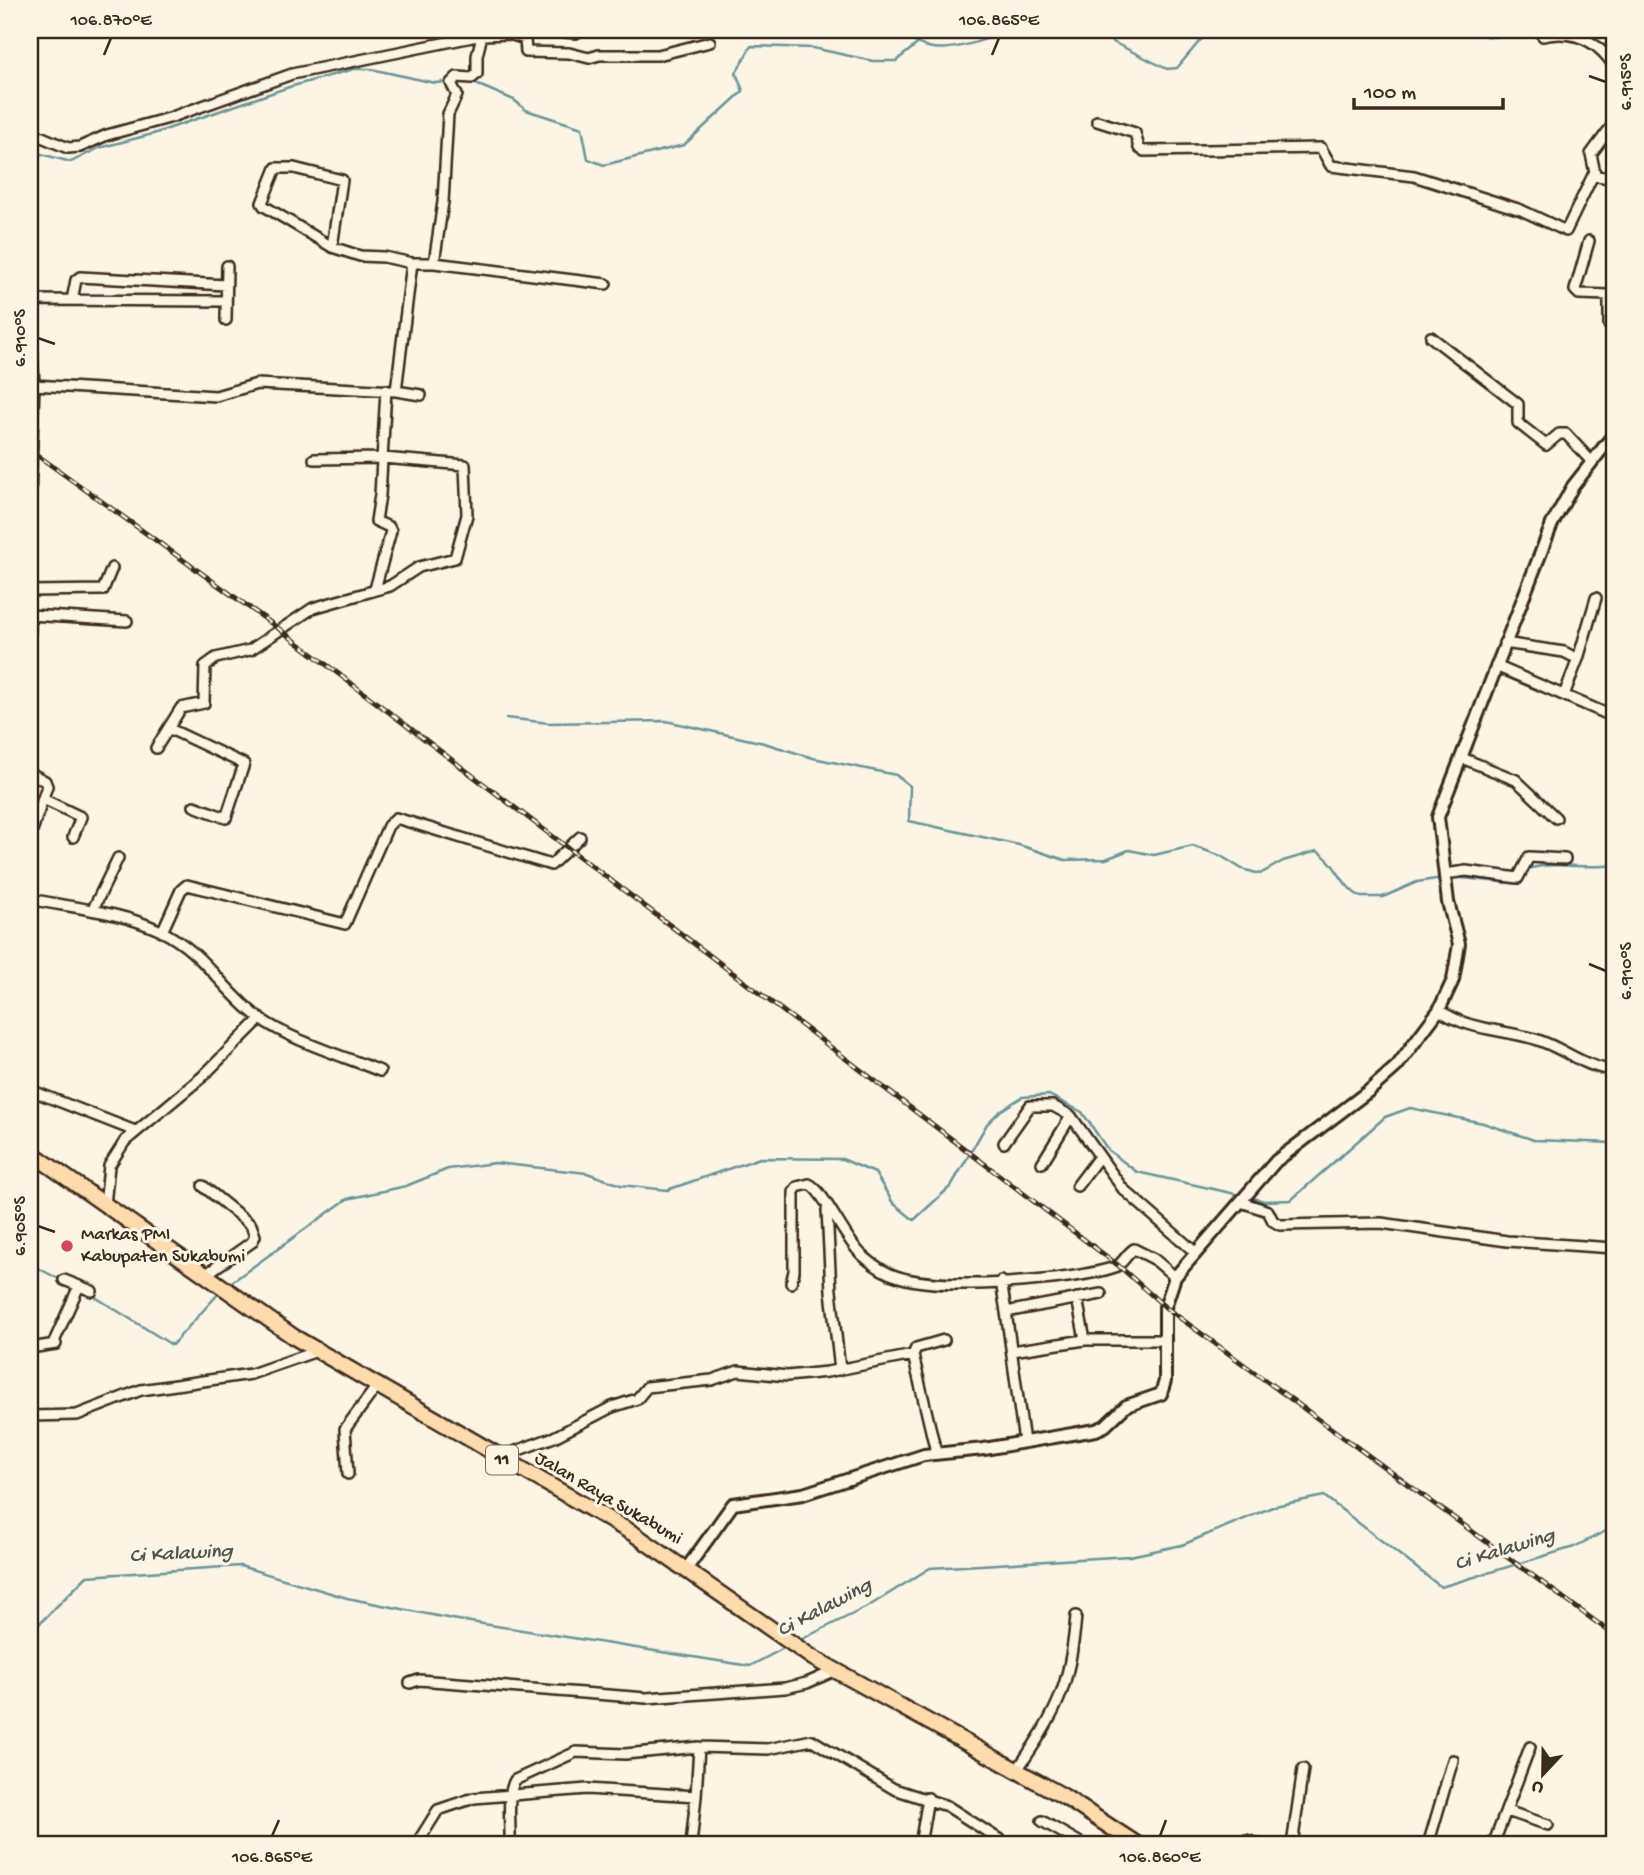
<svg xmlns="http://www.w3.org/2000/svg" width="1644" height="1875" viewBox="0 0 1644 1875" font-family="'Gochi Hand',sans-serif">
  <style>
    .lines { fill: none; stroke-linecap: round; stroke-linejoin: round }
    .stream { stroke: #6a9397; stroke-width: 2.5 }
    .minor-casing { stroke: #3b2a1e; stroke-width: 14 }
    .tertiary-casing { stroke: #3b2a1e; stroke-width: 16 }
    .trunk-casing { stroke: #3b2a1e; stroke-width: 19 }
    .minor { stroke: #fcf5e5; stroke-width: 9 }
    .tertiary { stroke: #fcf5e5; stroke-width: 10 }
    .trunk { stroke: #fedbac; stroke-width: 14 }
    .rail-casing { stroke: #3b2a1e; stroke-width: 5 }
    .rail { stroke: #fcf5e5; stroke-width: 2.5; stroke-dasharray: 8; stroke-linecap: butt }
    .ticks { fill: none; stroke: #3b2a1e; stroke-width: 2.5 }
    .poi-dot { fill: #d1495b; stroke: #fcf5e5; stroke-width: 2.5 }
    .labels { text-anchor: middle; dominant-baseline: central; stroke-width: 6; stroke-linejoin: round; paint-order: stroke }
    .shield { fill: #fcf5e5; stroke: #75675a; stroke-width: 2 }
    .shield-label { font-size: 18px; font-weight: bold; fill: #3b2a1e }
    .poi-label { font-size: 19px; fill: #3b2a1e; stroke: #fcf5e5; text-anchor: start }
    .street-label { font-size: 19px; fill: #3b2a1e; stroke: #fcf5e5 }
    .water-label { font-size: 21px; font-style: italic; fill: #4f5650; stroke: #fcf5e5 }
    .neatline { fill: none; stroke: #3b2a1e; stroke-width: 2.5 }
    .ticks-label { font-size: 18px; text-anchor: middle; fill: #3b2a1e }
  </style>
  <rect width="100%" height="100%" fill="#fcf5e5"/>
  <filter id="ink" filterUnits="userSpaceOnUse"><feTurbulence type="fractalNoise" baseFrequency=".0143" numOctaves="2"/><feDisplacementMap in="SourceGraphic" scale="14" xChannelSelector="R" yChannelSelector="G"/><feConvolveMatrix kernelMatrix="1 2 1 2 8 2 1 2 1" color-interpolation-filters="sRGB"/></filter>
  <g filter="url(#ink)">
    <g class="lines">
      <path class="stream" d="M901 30C930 66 978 40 1014 30
        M1089 30 1167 69 1177 68 1209 30
        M1456 30 1492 37 1535 32
        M1542 31 1559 30
        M1602 46 1614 58
        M469 81 514 100 526 110 582 128 588 159 604 165 684 145 743 91 736 73 751 46 813 48 873 61H896L916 45
        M30 151 71 162 99 148 153 134 289 87 354 69H371L435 83 448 82
        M506 718 549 723 666 721 764 743 813 758 896 775 910 786 909 821 1019 845 1065 860 1106 859 1129 850 1154 855 1193 846 1221 856 1242 869 1260 874 1283 861 1317 851C1337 862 1341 887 1361 897H1383L1417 882 1442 878
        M1525 870C1552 860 1585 870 1614 865
        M1452 877 1521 884 1523 876
        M1250 1197 1264 1201 1291 1200 1385 1117 1410 1108 1483 1123 1534 1140 1614 1143
        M30 1264 61 1280
        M229 1284 347 1199 406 1186 448 1169 495 1163 587 1173 621 1185 667 1190 760 1158 842 1159 875 1173 893 1203 914 1220 951 1186 987 1124 1000 1111 1022 1097 1049 1095 1082 1112 1108 1150 1137 1172 1240 1195
        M92 1295 172 1345 219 1293
        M30 1633 87 1576 240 1566 347 1598 452 1619 750 1666 786 1647
        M798 1641 869 1606 930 1568 1130 1556 1182 1545 1275 1506 1324 1496 1441 1587 1574 1547 1614 1527"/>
      <g class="minor-casing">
        <path id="minor" d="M529 30 525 39 526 52 569 53 589 58 599 55H658L710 42
          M542 30 576 33 579 30
          M1538 30 1543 36C1574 29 1597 40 1614 66
          M1097 121 1135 133 1139 148 1144 151 1321 148 1331 166 1414 176 1521 210 1566 231 1593 175 1614 179
          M30 132 68 148 80 147 107 135 169 118 292 74 482 35 509 34 525 39
          M1595 173 1591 154 1614 123
          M1589 241 1575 290 1579 294 1609 295V325L1614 331
          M332 247 342 180 294 168H276L262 203 264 206 332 247 360 256 384 257 412 263
          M434 263 443 202 448 114 457 95 451 83 457 77 472 78 477 74V56L482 35
          M30 300 226 301
          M72 300 76 280 80 277 226 285
          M30 311 34 385 30 498
          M226 320 227 266
          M1431 337 1518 404V423L1546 445 1559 434H1566L1591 461
          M34 385 216 396 257 384 396 391 412 263H434L606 284
          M396 391 421 395
          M375 589 391 531 389 527 376 521 380 495 386 390
          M30 591 103 590 112 568
          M30 614V631
          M30 615 127 621
          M1504 643 1564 652 1578 659 1564 695
          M1578 659 1596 598
          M1496 666 1614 717
          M170 729 244 764 226 818 194 806
          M156 748 181 708 204 703 205 666 216 658 250 650 313 608 390 586 419 567 455 558 467 515 465 465 383 458 314 459
          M1462 758 1516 780 1556 818
          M30 773 45 781 47 786 30 837
          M1613 795 1614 793
          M43 799 81 817 73 837
          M1445 874 1466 871 1518 878 1529 857 1565 859
          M30 899C73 908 118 911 159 930 205 952 221 989 258 1017 287 1039 346 1057 380 1071
          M93 909 118 858
          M162 932 181 890 187 885 345 924 388 826 396 818 551 865 580 837
          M1439 1010C1469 1031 1504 1029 1538 1040 1565 1049 1585 1068 1614 1070
          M30 1090 135 1131
          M1004 1143 1030 1106H1053L1071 1116 1123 1189 1196 1253
          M1042 1163 1071 1116
          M203 1186 251 1225 255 1236 252 1242 205 1275
          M1077 1186 1098 1158
          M1241 1202 1268 1211 1273 1221 1280 1225 1381 1223 1507 1241 1614 1248
          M105 1205 109 1166 125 1141 202 1077 260 1019
          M827 1209 831 1291 840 1370
          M64 1280 92 1291
          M1001 1281 1006 1312
          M791 1283 794 1271V1192L797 1187 809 1184C823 1189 845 1240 862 1255 873 1265 884 1273 899 1277 943 1291 1071 1282 1115 1267 1123 1264 1126 1254 1134 1249L1154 1259 1175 1277
          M1085 1340H1164
          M53 1344 79 1286
          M30 1348 56 1344
          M1012 1351 1085 1340 1077 1298
          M913 1355 936 1452
          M30 1416 77 1415 141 1390 251 1374 317 1351
          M1024 1442 1006 1312 1101 1294
          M500 1457 554 1437 612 1407 637 1399 647 1387 712 1380 738 1371 787 1376 827 1372 913 1355 916 1348 944 1340
          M348 1474 345 1429 377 1386
          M410 1683 419 1680 646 1698 785 1688 807 1683 834 1671
          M1017 1770C1057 1712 1070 1688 1076 1616
          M696 1796 699 1747
          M1507 1811 1548 1825
          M1042 1821 1084 1845
          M1246 1840 1262 1845
          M416 1845 438 1810 474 1798 587 1789 696 1796 691 1845
          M510 1845C511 1826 506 1796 515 1780L576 1752 625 1754 699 1747 768 1749 812 1740 894 1789 947 1806 1008 1845
          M920 1845 928 1798
          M1292 1845 1303 1769
          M1428 1845 1453 1760
          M1493 1845 1530 1747"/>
      </g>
      <g class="tertiary-casing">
        <path id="tertiary" d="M687 1568 733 1504 803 1494 924 1455 984 1449 1096 1430 1105 1426 1126 1406 1161 1394 1165 1381V1307L1175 1277 1276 1161 1370 1090 1397 1066 1439 1010 1453 980 1459 944 1448 902 1438 817 1552 524 1573 486 1614 434"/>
      </g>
      <g class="trunk-casing">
        <path id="trunk" d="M30 1152 294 1337 634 1534 813 1658 1063 1796 1138 1845"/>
      </g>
      <use href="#minor" class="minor"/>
      <use href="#tertiary" class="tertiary"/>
      <use href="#trunk" class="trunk"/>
      <g class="rail-casing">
        <path id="rail" d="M30 450 282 631 1119 1266 1165 1307 1614 1635"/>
      </g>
      <use href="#rail" class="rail"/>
    </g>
  </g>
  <path class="ticks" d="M104 55 111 38M992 55 999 38M1589 76 1606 82M38 338 55 344M1589 964 1606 971M38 1226 55 1232M272 1836 279 1820M1160 1836 1166 1820"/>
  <circle class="poi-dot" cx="67" cy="1246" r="7"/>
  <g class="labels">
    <rect class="shield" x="486" y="1445.5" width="32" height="29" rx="5"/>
    <g class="shield-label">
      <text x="502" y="1460">11</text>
    </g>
    <g class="poi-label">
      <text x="81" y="1235">Markas PMI<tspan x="81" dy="22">Kabupaten Sukabumi</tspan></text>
    </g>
    <g class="street-label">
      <text transform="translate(608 1499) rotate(30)">Jalan Raya Sukabumi</text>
    </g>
    <g class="water-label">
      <text transform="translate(1505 1551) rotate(-17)">Ci Kalawing</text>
      <text transform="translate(181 1555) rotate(-3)">Ci Kalawing</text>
      <text transform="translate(825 1609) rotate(-28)">Ci Kalawing</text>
    </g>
  </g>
  <rect width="1644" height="1875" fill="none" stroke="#fcf5e5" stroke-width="77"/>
  <g transform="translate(1543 1774) rotate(202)" stroke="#fcf5e5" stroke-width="5" paint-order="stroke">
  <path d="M0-5L12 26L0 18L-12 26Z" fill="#3b2a1e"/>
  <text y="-10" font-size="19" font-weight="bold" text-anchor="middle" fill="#3b2a1e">U</text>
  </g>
  <path d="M1354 98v10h149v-10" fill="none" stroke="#3b2a1e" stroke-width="3.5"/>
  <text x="1364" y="98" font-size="21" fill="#3b2a1e" stroke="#fcf5e5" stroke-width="5" paint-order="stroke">100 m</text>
  <rect x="38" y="38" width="1568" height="1798" class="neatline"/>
  <g class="ticks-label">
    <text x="111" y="25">106.870°E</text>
    <text x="999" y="25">106.865°E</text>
    <text transform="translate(1625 82) rotate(-90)" y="6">6.915°S</text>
    <text transform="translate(19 338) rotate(-90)" y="6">6.910°S</text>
    <text transform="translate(1625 971) rotate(-90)" y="6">6.910°S</text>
    <text transform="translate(19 1226) rotate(-90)" y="6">6.905°S</text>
    <text x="272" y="1862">106.865°E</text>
    <text x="1160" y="1862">106.860°E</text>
  </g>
</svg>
